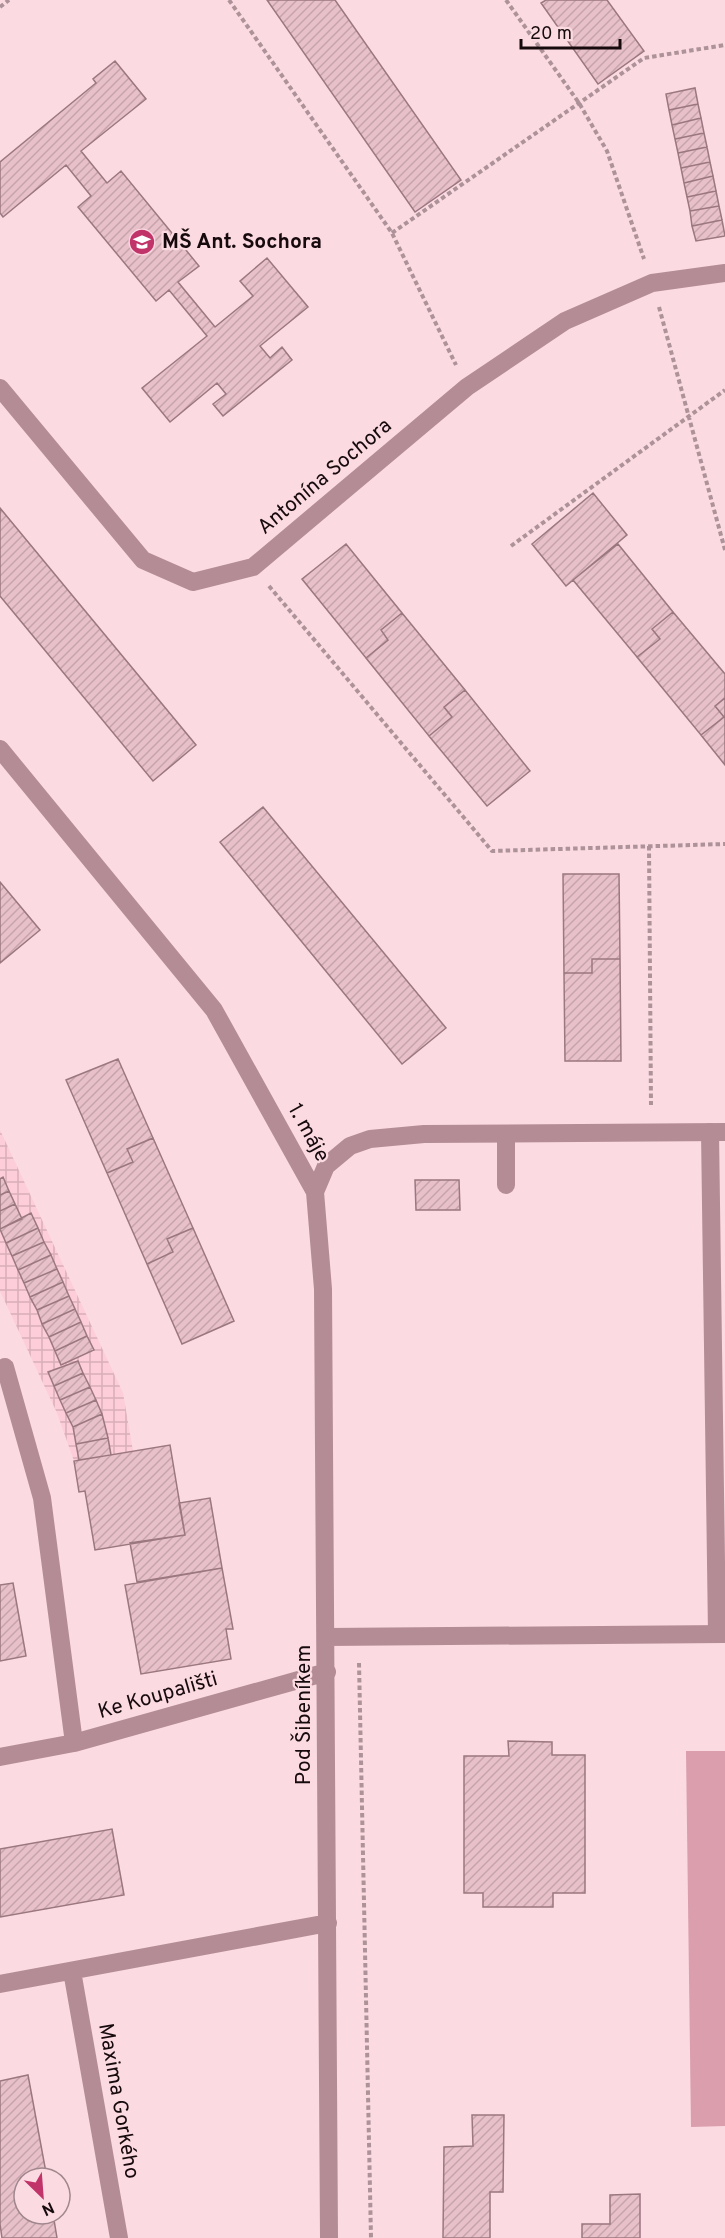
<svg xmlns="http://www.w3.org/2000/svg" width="725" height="2238" viewBox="0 0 725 2238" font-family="Overpass,sans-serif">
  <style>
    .industrial { fill: url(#industrial-grid) }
    .garden { fill: #da9ead }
    .building { fill: url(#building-hatch); stroke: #9b7780; stroke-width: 1.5 }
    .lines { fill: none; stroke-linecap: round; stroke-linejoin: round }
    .path { stroke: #ad9399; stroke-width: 4; stroke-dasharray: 4.5 3; stroke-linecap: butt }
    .lane { stroke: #b48c96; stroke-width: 18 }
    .street { stroke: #b48c96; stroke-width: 18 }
    .labels { text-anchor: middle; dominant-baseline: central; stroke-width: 4.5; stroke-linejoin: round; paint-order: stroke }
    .poi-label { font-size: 21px; font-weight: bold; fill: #170a0d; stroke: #fbdae2; text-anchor: start }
    .street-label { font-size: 21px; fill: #170a0d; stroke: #fbdae2 }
  </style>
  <defs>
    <pattern id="industrial-grid" width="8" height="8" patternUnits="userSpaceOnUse" patternTransform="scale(1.5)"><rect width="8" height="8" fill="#fdcdd9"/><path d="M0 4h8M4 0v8" fill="none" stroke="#d8afb9"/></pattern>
    <pattern id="building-hatch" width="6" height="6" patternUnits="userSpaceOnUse" patternTransform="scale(1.5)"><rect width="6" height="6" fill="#e8c0ca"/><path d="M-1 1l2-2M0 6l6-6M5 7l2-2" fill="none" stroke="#c6a4ac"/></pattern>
  </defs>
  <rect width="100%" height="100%" fill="#fbdae2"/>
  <path class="industrial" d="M0 1130 123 1393 133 1451 74 1461 57 1413 0 1291Z"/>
  <path class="garden" d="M686 1751H725V2126L691 2127Z"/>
  <path class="building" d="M267 0H335L461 180 415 212Z
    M546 0H607L644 51 598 84 541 3Z
    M115 61 146 99 81 151 107 183 121 171 199 266 178 282 215 327 253 296 240 281 267 258 308 307 260 346 270 358 282 347 292 360 223 416 213 404 226 394 217 383 170 422 142 388 207 336 169 290 156 301 78 207 91 196 66 165 3 217 0 213V162L96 83 93 79Z
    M695 88 698 104 669 110 666 94Z
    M698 104 701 118 672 125 669 110Z
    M701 118 704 133 675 139 672 125Z
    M704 133 707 147 678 153 675 139Z
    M707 147 710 162 681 168 678 153Z
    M710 162 713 176 684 183 681 168Z
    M713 176 716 191 687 197 684 183Z
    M716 191 719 206 690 211 687 197Z
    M719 206 722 220 692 226 690 211Z
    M722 220 725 236 696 241 692 226Z
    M593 493 627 535 566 586 532 544Z
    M0 508 196 745 153 781 0 596Z
    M346 544 402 613 381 630 388 640 366 658 302 579Z
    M618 544 673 612 652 629 660 639 637 657 573 580Z
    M673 612 725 674V698L715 706 724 717 701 735 637 657 660 639 652 629Z
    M402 613 465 690 444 707 452 717 429 736 366 658 388 640 381 630Z
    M465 690 530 771 487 806 429 736 452 717 444 707Z
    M725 698V765L701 735 724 717 715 706Z
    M263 807 446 1028 402 1064 220 842Z
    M563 874H619L620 959H592V973H564Z
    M0 882 40 930 0 963Z
    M592 959H620L621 1061H565L564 973H592Z
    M118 1059 153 1138 127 1149 133 1162 107 1173 66 1080Z
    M153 1138 193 1228 167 1239 173 1252 147 1264 107 1173 133 1162 127 1149Z
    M3 1177 9 1191 0 1195V1179Z
    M415 1180H459L460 1210H416Z
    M9 1191 15 1204 0 1211V1195Z
    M15 1204 22 1219 0 1229V1211Z
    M31 1213 38 1228 6 1243 0 1229Z
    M38 1228 44 1242 12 1256 6 1243Z
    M193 1228 234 1321 182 1344 147 1264 173 1252 167 1239Z
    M44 1242 51 1255 18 1270 12 1256Z
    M51 1255 57 1269 24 1283 18 1270Z
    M57 1269 63 1282 30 1297 24 1283Z
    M63 1282 69 1296 37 1310 30 1297Z
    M69 1296 75 1309 42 1324 37 1310Z
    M75 1309 81 1322 49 1337 42 1324Z
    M81 1322 87 1336 55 1351 49 1337Z
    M87 1336 94 1350 61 1365 55 1351Z
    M78 1361 83 1373 54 1386 48 1372Z
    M83 1373 90 1387 60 1400 54 1386Z
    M90 1387 96 1400 66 1413 60 1400Z
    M96 1400 102 1414 73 1427 66 1413Z
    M102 1414 108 1438 76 1444 73 1427Z
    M108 1438 111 1455 79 1460 76 1444Z
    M170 1445 185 1535 95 1550 85 1491 79 1492 74 1461Z
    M210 1498 222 1568 137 1582 130 1543 185 1535 179 1503Z
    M222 1568 233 1629H226L231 1659 141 1674 125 1585Z
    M13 1583 26 1656 0 1661V1585Z
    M508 1741 552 1742V1755H585V1893H553V1907H483V1893H464V1756H509Z
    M112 1829 124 1895 0 1917V1849Z
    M28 2075 47 2178H24V2214H53L57 2238H2L0 2224V2081Z
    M472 2115H504L503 2192H490V2238H443L444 2147 473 2146Z
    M640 2194V2238H582V2224H610V2195Z"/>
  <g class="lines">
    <path class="path" d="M229 0 392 233 456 365
      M506 0 579 103 607 151 644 259
      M0 7 9 0
      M392 233 644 58 725 45
      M659 307 725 550
      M511 546 725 390
      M269 586 492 851 725 844
      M649 846 651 1105
      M359 1663 371 2238"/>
    <path class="lane" d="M710 1132 717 1634
      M506 1135V1185"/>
    <path class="street" d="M0 388 143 560 193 582 253 567 467 387 565 321 652 283 725 273
      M0 749 214 1010 315 1192 323 1289 329 2238
      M315 1192 326 1166 350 1146 370 1139 424 1134 725 1132
      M5 1367 42 1498 74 1743
      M327 1637 725 1634
      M0 1757 74 1743 327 1672
      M72 1971 119 2238
      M0 1984 328 1923"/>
  </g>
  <defs>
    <g id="school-disc" transform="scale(1.35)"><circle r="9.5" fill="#c0346a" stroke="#fbdae2"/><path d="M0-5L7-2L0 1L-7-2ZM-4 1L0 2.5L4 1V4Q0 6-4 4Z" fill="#fff"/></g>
  </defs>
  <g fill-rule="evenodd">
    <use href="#school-disc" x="142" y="242"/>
  </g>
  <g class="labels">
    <g class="poi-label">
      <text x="162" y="242">MŠ Ant. Sochora</text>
    </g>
    <g class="street-label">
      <text transform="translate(325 477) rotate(-40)">Antonína Sochora</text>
      <text transform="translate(308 1133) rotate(61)">1. máje</text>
      <text transform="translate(158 1696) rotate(-16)">Ke Koupališti</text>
      <text transform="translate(304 1715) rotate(-90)">Pod Šibeníkem</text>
      <text transform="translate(118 2101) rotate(80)">Maxima Gorkého</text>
    </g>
  </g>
  <g transform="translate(42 2196) rotate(155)"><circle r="28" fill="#fbdae2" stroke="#a0878d" stroke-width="1.5"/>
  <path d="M0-4.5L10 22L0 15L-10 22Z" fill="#c0346a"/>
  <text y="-9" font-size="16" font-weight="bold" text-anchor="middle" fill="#170a0d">N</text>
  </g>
  <path d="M521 39v9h99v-9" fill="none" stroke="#170a0d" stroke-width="3"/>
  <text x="530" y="39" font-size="18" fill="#170a0d" stroke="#fbdae2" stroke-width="4.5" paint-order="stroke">20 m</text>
</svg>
